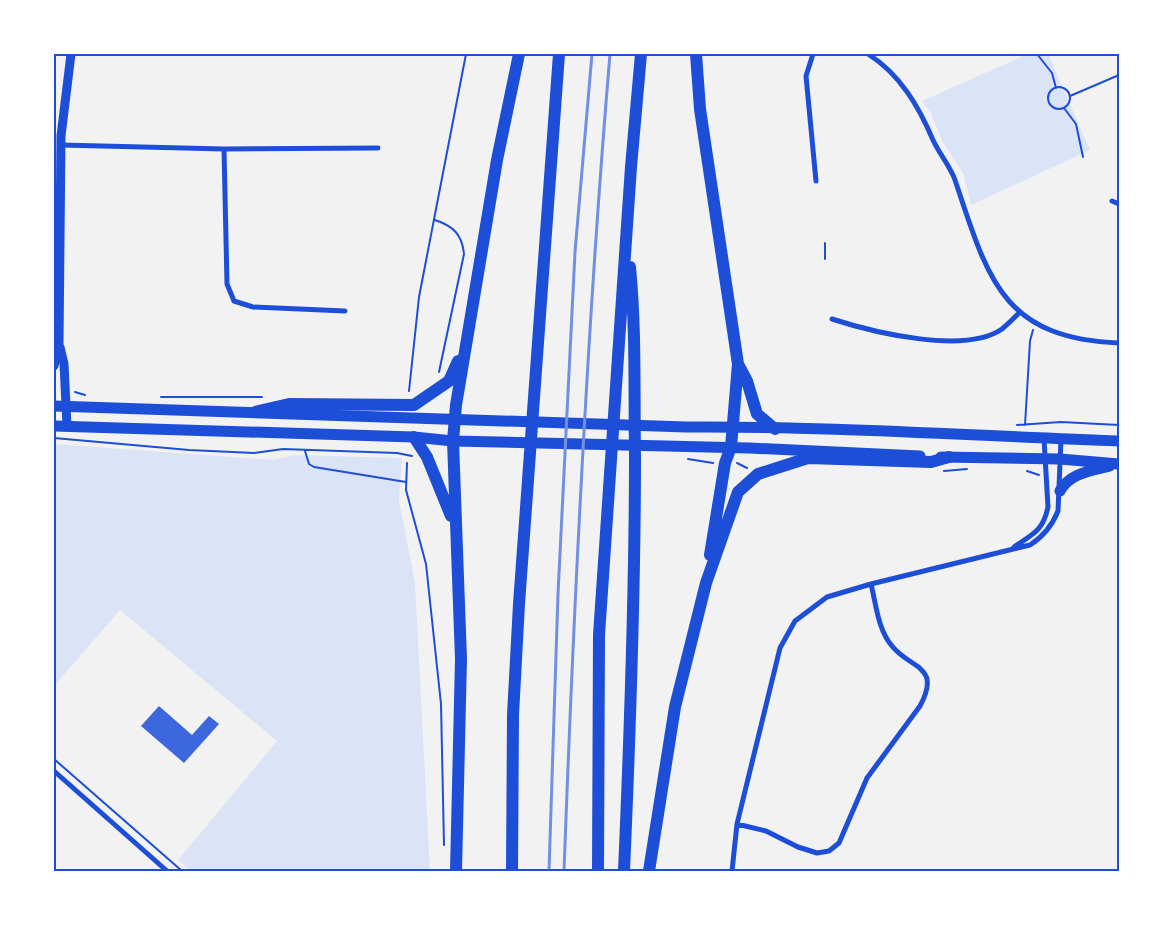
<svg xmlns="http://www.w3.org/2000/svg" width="1173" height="925" viewBox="0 0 1173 925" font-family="Lato,sans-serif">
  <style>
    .green { fill: #dbe4f7 }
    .building { fill: #3d67dc }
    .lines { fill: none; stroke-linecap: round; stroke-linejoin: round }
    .path { stroke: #1d4ed8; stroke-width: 2 }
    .minor { stroke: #1d4ed8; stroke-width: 5 }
    .tertiary { stroke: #1d4ed8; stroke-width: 9 }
    .primary { stroke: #1d4ed8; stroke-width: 11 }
    .motorway { stroke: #1d4ed8; stroke-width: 12 }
    .rail { stroke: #7290e2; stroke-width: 3 }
    .neatline { fill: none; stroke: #1d4ed8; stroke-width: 2 }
  </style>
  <rect width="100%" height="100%" fill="#f2f2f2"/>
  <path class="green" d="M1028 54H1048L1090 150 971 205 963 173 942 141 931 113 922 101Z
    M54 444 274 460 294 455 402 458 399 500 415 583 430 871H191L178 860 277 741 120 610 54 686Z"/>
  <path class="building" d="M159 706 192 735 209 716 219 724 184 763 141 726Z"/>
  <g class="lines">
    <path class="path" d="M1037 54 1052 73 1056 88
      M1048 98a11 11 0 1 1 22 0a11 11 0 1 1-22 0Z
      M1070 96 1119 75
      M1064 108 1076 124 1083 157
      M435 220C453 226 462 234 464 254L439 372
      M825 243V259
      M409 391 419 297 466 54
      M75 392 85 395
      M161 397H262
      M1017 425 1061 422 1119 425
      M1025 425 1030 341 1033 330
      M54 438 189 450 254 453 283 449 397 453 412 456
      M305 451 309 464 314 467 406 482
      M688 459 713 463
      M407 463 406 490 426 564 441 704 444 845
      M737 463 747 468
      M944 471 967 469
      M1027 471 1039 475
      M54 759 182 871"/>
    <path class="minor" d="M813 54 806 76 816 181
      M868 54C900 74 919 107 933 140 940 155 950 166 955 180 988 278 1001 338 1119 343
      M61 145 224 149 378 148
      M224 149 227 284 234 301 253 307 345 311
      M1112 201 1119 204
      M832 319C872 332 965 355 1002 329 1008 324 1014 318 1019 313
      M1014 547C1033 534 1043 531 1048 507L1044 439
      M54 771 167 871
      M737 824 766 831 798 847 817 853 829 851 839 843 867 778 920 706C942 665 910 669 892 646 878 630 876 604 871 584
      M732 871 737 824 780 648 795 621 827 597 871 584 1030 545C1044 536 1052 526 1058 511L1061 439"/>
    <path class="tertiary" d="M60 347 64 364 67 426
      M54 366 59 344 61 136 71 54"/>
    <path class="primary" d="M54 406 686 427C831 426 975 436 1119 441
      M54 426 414 437 453 441 749 448 920 456
      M941 457 1060 459 1119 464
      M1060 491C1070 473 1091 471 1110 466"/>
    <path class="motorway" d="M696 54 700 109 738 364 731 447 725 463 710 555
      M738 364 747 381 757 414 775 429
      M255 412 289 404 414 405 449 381 458 361
      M414 437 427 457 451 516
      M456 871 461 659 453 441 456 405 497 160 519 54
      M512 871 513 715 519 604 559 54
      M598 871 599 635 631 167 641 54
      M624 871C630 733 635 594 635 456 634 392 636 329 630 267
      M649 871 675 707 706 583 738 492 758 474 808 458 931 462 949 457"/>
    <path class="rail" d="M549 871 558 594 575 252 592 54
      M564 871C574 598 587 326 610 54"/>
  </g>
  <rect width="1173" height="925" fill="none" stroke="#ffffff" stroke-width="110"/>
  <rect x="55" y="55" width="1063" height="815" class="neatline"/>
</svg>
